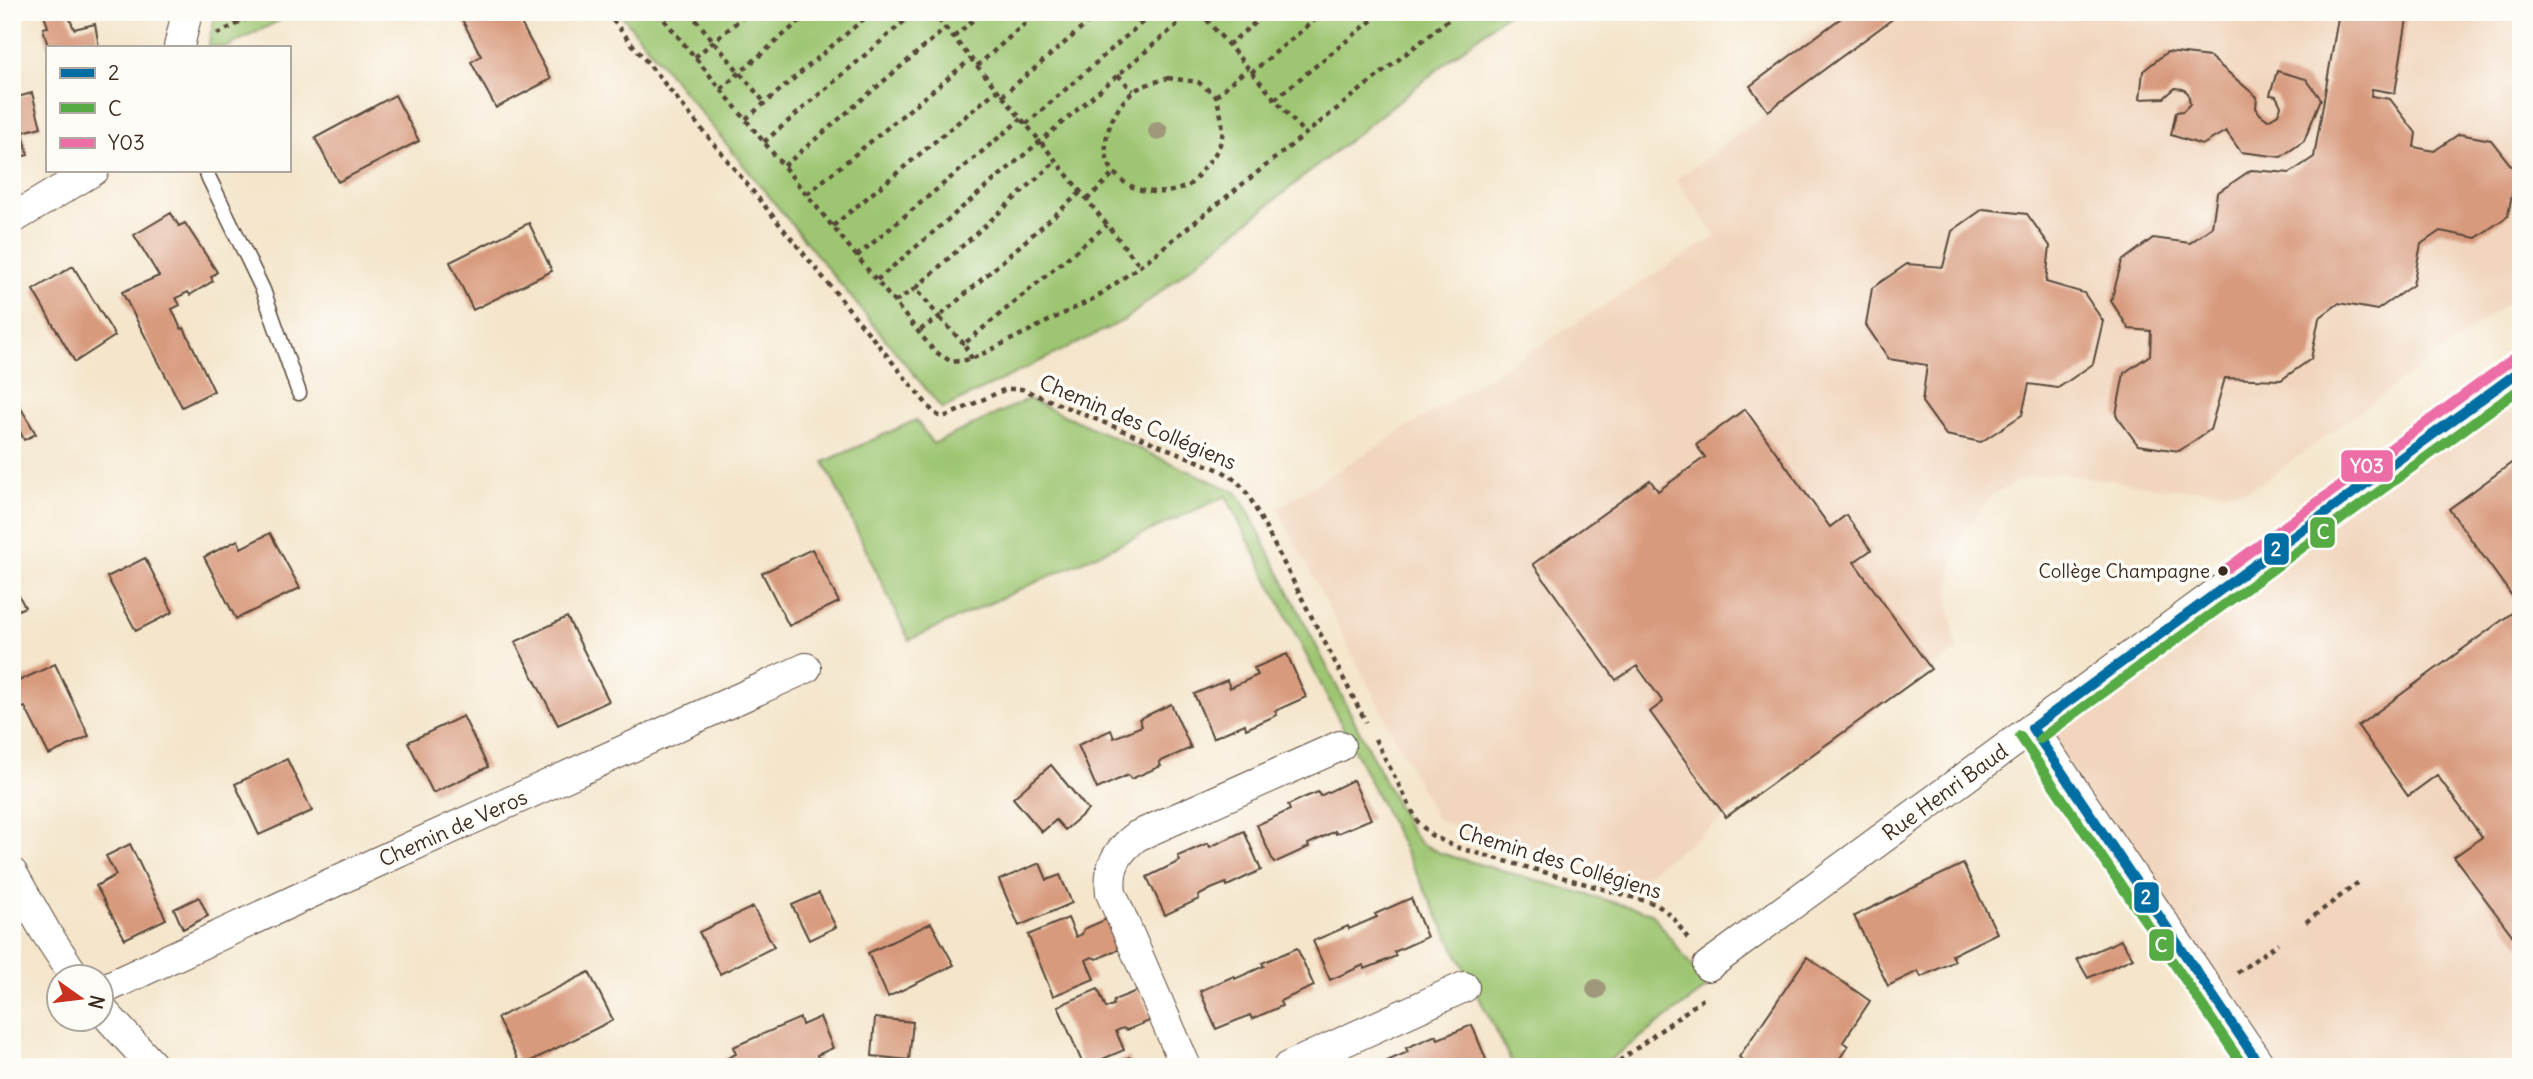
<svg xmlns="http://www.w3.org/2000/svg" width="2533" height="1079" viewBox="0 0 2533 1079" font-family="Delius,sans-serif">
  <style>
    .built { fill: #f1d5bd }
    .green { fill: #9ec672; stroke: #6c7848; stroke-width: 2 }
    .building { fill: #d89a7d }
    .lines { fill: none; stroke-linecap: round; stroke-linejoin: round }
    .service-casing { stroke: #574638; stroke-width: 17 }
    .minor-casing { stroke: #574638; stroke-width: 32 }
    .path { stroke: #574638; stroke-width: 4.5; stroke-dasharray: 5 5; stroke-linecap: butt }
    .service { stroke: #fff; stroke-width: 14 }
    .minor { stroke: #fff; stroke-width: 30 }
    .bus-1-casing { stroke: #fdfcf7; stroke-width: 16 }
    .bus-2-casing { stroke: #fdfcf7; stroke-width: 16 }
    .bus-3-casing { stroke: #fdfcf7; stroke-width: 16 }
    .bus-1 { stroke: #006da3; stroke-width: 10 }
    .bus-2 { stroke: #56ab44; stroke-width: 10 }
    .bus-3 { stroke: #ed6da6; stroke-width: 10 }
    .tree { fill: #9f987a }
    .bus-dot { fill: #3b2a1e; stroke: #fdfcf7; stroke-width: 2.5 }
    .labels { text-anchor: middle; dominant-baseline: central; stroke-width: 7; stroke-linejoin: round; paint-order: stroke }
    .bus-label { font-size: 19px; fill: #3b2a1e; stroke: #fdfcf7; text-anchor: end }
    .street-label { font-size: 21px; fill: #3b2a1e; stroke: #fdfcf7 }
    .line-badge { stroke: #fdfcf7; stroke-width: 2.5 }
    .badge-label { font-size: 19px; text-anchor: middle; font-weight: bold; fill: #fff }
  </style>
  <rect width="100%" height="100%" fill="#fdfcf7"/>
  <filter id="ink" filterUnits="userSpaceOnUse"><feTurbulence type="fractalNoise" baseFrequency=".0143" numOctaves="2"/><feDisplacementMap in="SourceGraphic" scale="14" xChannelSelector="R" yChannelSelector="G"/><feConvolveMatrix kernelMatrix="1 2 1 2 8 2 1 2 1" color-interpolation-filters="sRGB"/></filter>
  <filter id="wash" filterUnits="userSpaceOnUse"><feTurbulence type="fractalNoise" baseFrequency=".00686" numOctaves="4" result="noise"/><feDisplacementMap in="SourceGraphic" scale="28" xChannelSelector="R" yChannelSelector="G"/><feGaussianBlur stdDeviation="1.57" result="paint"/><feColorMatrix in="noise" values="0 0 0 0 0 0 0 0 0 0 0 0 0 0 0 0 0 1.4 0 .05"/><feComposite in="paint" operator="in"/></filter>
  <g filter="url(#wash)">
    <rect width="100%" height="100%" fill="#f4e5cb"/>
    <path class="built" d="M1838 12H2507L2521 31V293L2263 482 2248 490 2230 491 2162 488 2060 473 2023 478 1990 497 1967 527 1952 566 1949 607 1957 650 1639 879 1459 829 1436 818 1278 508 1716 236 1676 180 1765 115 1742 84Z
      M2521 370V1067H2261L2032 728Z"/>
    <path class="green" d="M216 12H296L227 47H208Z
      M619 12H1509L1125 320 942 409Z
      M1028 399 1236 492 1244 503 1407 825 1420 843 1440 853 1652 913 1707 988 1600 1067H1514L1226 496 909 640 824 462 916 420 933 444Z"/>
    <g id="blocks">
      <path class="building" d="M54 12H67L74 29 95 24 99 47H48L43 28 48 27 44 15Z
        M458 12H515L551 79 496 108 471 62 481 56Z
        M1849 12H1902L1768 111 1750 86Z
        M2339 12H2408L2395 93 2372 89 2371 96 2390 99 2416 133 2414 147 2434 151 2459 134 2491 140 2516 172 2508 216 2476 238 2440 231 2421 244 2413 285 2377 310 2339 303 2319 318 2311 359 2281 380 2225 378 2210 430 2179 451 2138 445 2116 415 2124 373 2150 355 2151 331 2129 329 2111 301 2122 261 2153 238 2190 243 2212 227 2217 193 2251 170 2290 173 2314 157Z
        M2167 52 2210 57 2257 97 2256 108 2260 114 2268 120 2278 114 2281 106 2276 96 2270 95 2277 71 2306 79 2321 99 2304 141 2281 157 2241 152 2226 131 2202 145 2171 135 2176 112 2183 111 2190 104 2188 93 2183 89 2175 88 2164 98 2140 99 2143 71Z
        M32 93 41 127 23 132 28 155 12 159V102H15L14 98Z
        M395 95 419 141 338 182 315 138Z
        M1983 209 2027 214 2050 246 2046 282 2084 293 2103 321 2093 364 2058 388 2029 384 2022 415 1981 442 1946 435 1922 402 1927 365 1889 359 1866 325 1872 288 1907 264 1943 267 1952 231Z
        M171 213 179 226 185 223 217 272 211 277 213 281 190 295 188 292 176 298 180 305 172 309 181 329 184 328 214 391 182 407 122 292 159 276 134 235Z
        M529 223 552 271 473 310 450 262Z
        M73 266 115 336 75 362 33 290Z
        M15 398 36 434 24 440 12 415V399Z
        M1745 409 1830 527 1846 515 1871 550 1854 562 1931 669 1726 817 1650 712 1663 702 1637 666 1616 680 1533 564 1650 480 1658 491 1705 457 1696 445Z
        M2521 456V947L2454 857 2482 837 2437 775 2408 796 2358 726 2520 607 2449 509Z
        M270 533 300 588 236 619 204 557 238 540 241 548Z
        M812 549 839 602 789 626 762 573Z
        M145 558 173 612 136 631 107 577Z
        M12 583 25 607 12 613Z
        M567 617 609 701 558 725 515 642Z
        M1287 654 1306 697 1275 711 1277 715 1246 729 1245 724 1213 738 1194 694 1227 680 1230 688 1258 675 1254 668Z
        M55 664 89 736 49 755 25 707 20 709 12 693V684Z
        M1171 704 1191 748 1159 762 1161 766 1131 779 1128 775 1097 789 1078 745 1111 730 1114 738 1142 726 1139 719Z
        M463 716 488 767 433 793 408 742Z
        M287 759 312 811 259 835 235 784Z
        M1051 765 1088 810 1065 830 1056 820 1042 832 1013 798Z
        M1353 780 1371 819 1336 834 1335 831 1319 839 1308 844 1309 847 1274 863 1257 825 1290 810 1288 805 1303 798 1318 792 1320 796Z
        M1244 831 1261 870 1227 886 1226 883 1211 889 1198 896 1199 899 1165 915 1147 877 1180 861 1178 856 1208 843 1210 847Z
        M130 844 166 919 125 939 96 886 116 875 106 856Z
        M1040 863 1047 880 1060 875 1072 903 1019 926 999 880Z
        M1963 864 1997 933 1952 955 1955 961 1921 977 1918 971 1888 986 1854 916Z
        M819 893 836 927 809 940 792 905Z
        M199 897 208 916 183 929 174 909Z
        M1411 898 1427 937 1394 952 1396 956 1380 963 1365 969 1364 965 1330 980 1313 941 1348 926 1349 929 1377 917 1375 914Z
        M753 907 774 947 720 974 699 932Z
        M1068 918 1076 937 1082 934 1084 929 1109 918 1122 948 1097 959 1092 957 1086 960 1094 979 1053 996 1028 935Z
        M931 923 954 965 888 997 868 953Z
        M2121 940 2133 958 2088 978 2077 959Z
        M1297 948 1314 986 1280 1001 1282 1006 1252 1019 1250 1015 1216 1029 1200 991 1234 976 1235 979 1264 966 1262 963Z
        M1807 957 1870 1001 1843 1042 1848 1046 1834 1067H1752L1739 1057Z
        M589 972 613 1020 521 1066 497 1018Z
        M1098 989 1106 1008 1113 1005 1114 1000 1139 990 1152 1020 1127 1030 1123 1028 1116 1031 1124 1050 1084 1067 1058 1006Z
        M820 1017 833 1048 817 1055 819 1062 809 1067H721L719 1062 736 1054 733 1047 800 1018 802 1025Z
        M875 1018 913 1022 909 1060 872 1056Z
        M1472 1025 1488 1064 1481 1067H1373L1408 1052 1406 1048 1436 1035 1438 1039Z
        M1129 1057 1133 1067H1107Z"/>
    </g>
  </g>
  <g filter="url(#ink)">
    <use href="#blocks" fill-opacity="0" stroke="#574638" stroke-width="2"/>
    <g class="lines">
      <g class="service-casing">
        <path id="service" d="M205 170 263 290 299 393"/>
      </g>
      <g class="minor-casing">
        <path id="minor" d="M179 47 187 12
          M12 219 94 170
          M2032 728 2261 1067
          M12 873 45 931 76 978
          M1708 966 2521 370
          M102 990 375 863 806 668
          M102 1010 154 1067
          M1186 1067 1111 893C1108 867 1116 852 1137 836L1340 746
          M1288 1067 1464 987"/>
      </g>
      <path class="path" d="M606 12 934 413 941 417 949 415 1006 389H1022L1222 471 1237 481 1249 496 1366 722
        M658 12 934 351 952 362 972 359 1095 298 1140 266 1458 12
        M693 12 691 14 765 103
        M932 12 1040 141 1140 266
        M1200 12 1304 133
        M237 24 243 12
        M217 34 260 12
        M954 37 982 12
        M1228 45 1268 12
        M695 57 749 12
        M977 66 1038 12
        M1251 73 1324 12
        M1118 75 1133 91
        M1168 78 1198 82 1216 96C1225 129 1228 142 1203 169 1199 174 1194 181 1189 185 1163 199 1122 193 1109 164 1099 141 1114 107 1133 92 1141 85 1157 82 1168 78Z
        M721 89 810 12
        M1002 96 1101 12
        M1216 96 1248 68
        M1275 99 1382 12
        M746 119 872 12
        M1026 124 1154 12
        M764 142 915 12
        M784 166 946 28
        M807 194 971 59
        M1087 200 1115 172
        M833 226 997 90
        M857 256 1021 119
        M877 280 1192 12
        M916 288 1056 161
        M895 302 916 288 939 317 919 331
        M964 344 939 317 1081 192
        M972 359 964 344 1107 225
        M1375 739 1418 822 1431 835 1456 847 1656 904 1672 916 1689 940
        M2306 922 2359 882
        M2237 973 2278 943
        M1611 1067 1703 999"/>
      <use href="#service" class="service"/>
      <use href="#minor" class="minor"/>
      <g class="bus-1-casing">
        <path id="bus-1" d="M2032 728 2521 370
          M2032 728 2261 1067"/>
      </g>
      <g class="bus-2-casing">
        <path id="bus-2" d="M2020 736 2244 1067
          M2040 739 2521 388"/>
      </g>
      <g class="bus-3-casing">
        <path id="bus-3" d="M2221 573 2513 359"/>
      </g>
      <use href="#bus-1" class="bus-1"/>
      <use href="#bus-2" class="bus-2"/>
      <use href="#bus-3" class="bus-3"/>
    </g>
    <g class="tree">
      <circle cx="1158" cy="131" r="10"/>
      <circle cx="1596" cy="989" r="10"/>
    </g>
  </g>
  <circle class="bus-dot" cx="2223" cy="571" r="6"/>
  <g class="labels">
    <g class="bus-label">
      <text x="2210" y="571">Collège Champagne</text>
    </g>
    <g class="street-label">
      <text transform="translate(1138 422) rotate(23)">Chemin des Collégiens</text>
      <text transform="translate(1945 792) rotate(-36)">Rue Henri Baud</text>
      <text transform="translate(453 828) rotate(-24)">Chemin de Veros</text>
      <text transform="translate(1560 861) rotate(17)">Chemin des Collégiens</text>
    </g>
  </g>
  <g class="line-badge">
    <rect x="2340" y="449" width="54" height="34" rx="7" fill="#ed6da6"/>
    <rect x="2309" y="516" width="27" height="33" rx="7" fill="#56ab44"/>
    <rect x="2263" y="532" width="27" height="34" rx="7" fill="#006da3"/>
    <rect x="2133" y="881" width="27" height="33" rx="7" fill="#006da3"/>
    <rect x="2148" y="928" width="27" height="34" rx="7" fill="#56ab44"/>
  </g>
  <g class="badge-label">
    <text x="2367" y="473">Y03</text>
    <text x="2323" y="539">C</text>
    <text x="2276" y="556">2</text>
    <text x="2146" y="904">2</text>
    <text x="2161" y="952">C</text>
  </g>
  <rect width="2533" height="1079" fill="none" stroke="#fdfcf7" stroke-width="42"/>
  <rect x="46" y="46" width="245" height="126" fill="#fdfcf7" stroke="#afa8a0" stroke-width="2"/>
  <rect x="60" y="68" width="35" height="10" fill="#006da3" stroke="#afa8a0" stroke-width="2"/>
  <text x="108" y="80" font-size="21" fill="#3b2a1e">2</text>
  <rect x="60" y="103" width="35" height="10" fill="#56ab44" stroke="#afa8a0" stroke-width="2"/>
  <text x="108" y="116" font-size="21" fill="#3b2a1e">C</text>
  <rect x="60" y="138" width="35" height="10" fill="#ed6da6" stroke="#afa8a0" stroke-width="2"/>
  <text x="108" y="150" font-size="21" fill="#3b2a1e">Y03</text>
  <g transform="translate(80 998) rotate(104)"><circle r="33" fill="#fdfcf7" stroke="#afa8a0" stroke-width="2"/>
  <path d="M0-5L12 26L0 18L-12 26Z" fill="#c8321e"/>
  <text y="-10" font-size="19" font-weight="bold" text-anchor="middle" fill="#3b2a1e">N</text>
  </g>
</svg>
